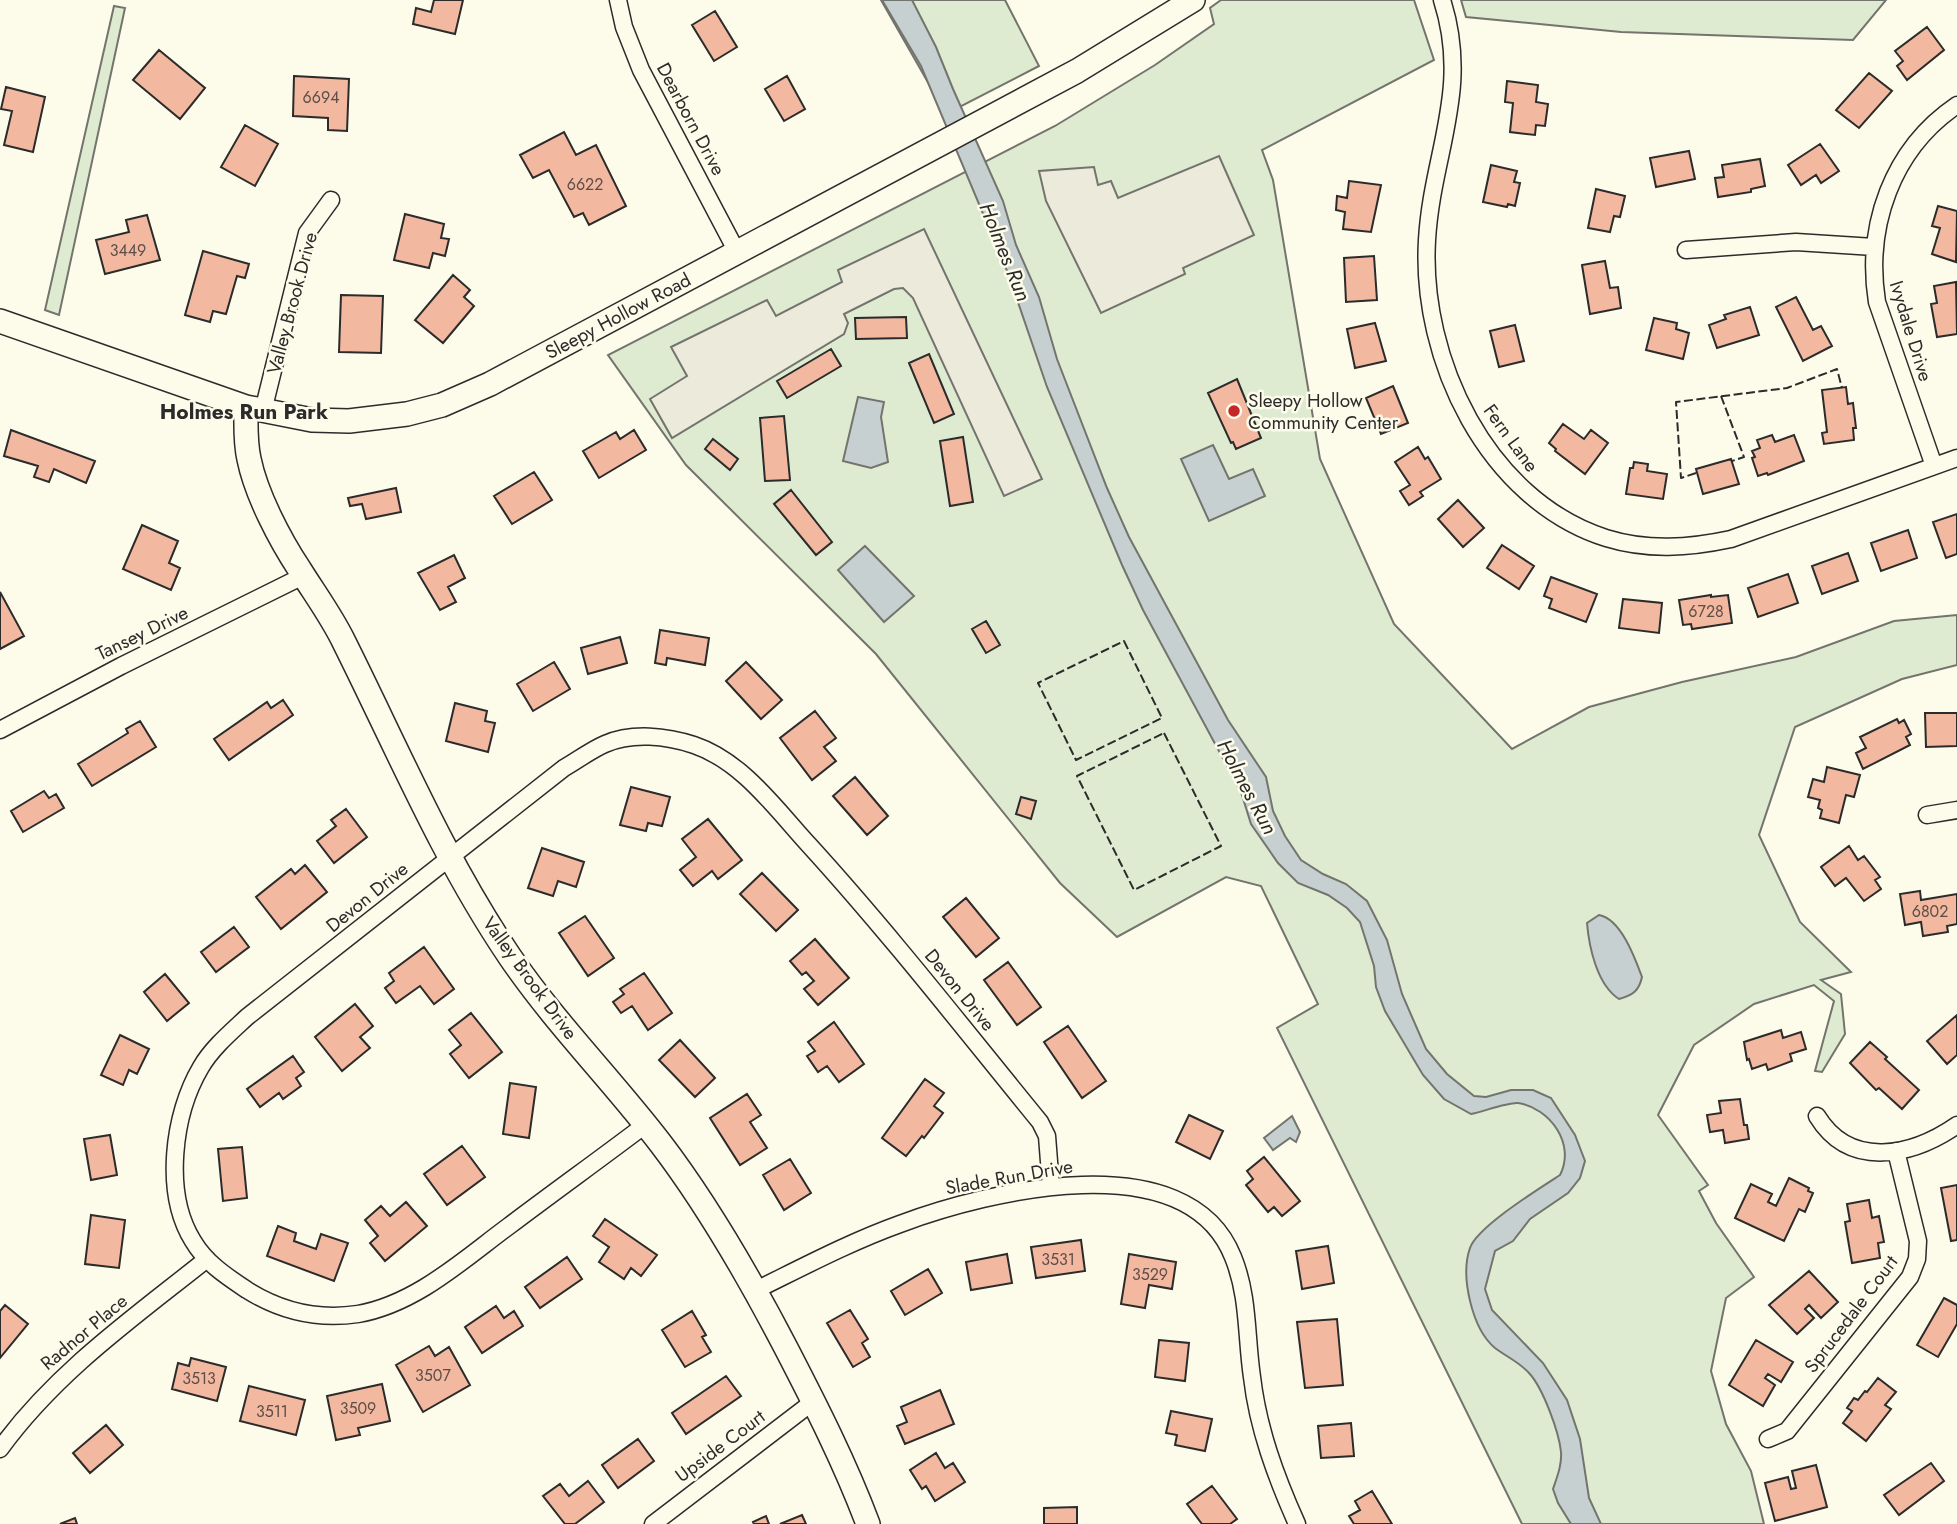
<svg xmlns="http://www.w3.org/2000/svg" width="1957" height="1524" viewBox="0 0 1957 1524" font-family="Jost,sans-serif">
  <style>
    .green { fill: #deebd1; stroke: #74746e; stroke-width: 2 }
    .parking { fill: #eceadb; stroke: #74746e; stroke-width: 2 }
    .water { fill: #c7d0d0; stroke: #74746e; stroke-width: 2 }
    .building { fill: #f2b8a0; stroke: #2b2b2b; stroke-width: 2 }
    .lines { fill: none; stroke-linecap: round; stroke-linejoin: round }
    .street-casing { stroke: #2b2b2b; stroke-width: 19 }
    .secondary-casing { stroke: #2b2b2b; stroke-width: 26 }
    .street { stroke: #fdfbea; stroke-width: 16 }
    .secondary { stroke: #fdfbea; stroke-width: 23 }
    .fence { stroke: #2b2b2b; stroke-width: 2; stroke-dasharray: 9 3.5; stroke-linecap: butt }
    .poi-dot { fill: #c62828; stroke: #fdfbea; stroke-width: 2.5 }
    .labels { text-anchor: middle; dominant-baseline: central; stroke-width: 5; stroke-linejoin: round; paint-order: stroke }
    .number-label { font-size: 16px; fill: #5d4e48 }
    .street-label { font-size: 19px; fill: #2b2b2b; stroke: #fdfbea }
    .poi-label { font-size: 19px; fill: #2b2b2b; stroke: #fdfbea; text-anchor: start }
    .water-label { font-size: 21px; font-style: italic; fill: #2b2b2b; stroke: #fdfbea }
    .neighbourhood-label { font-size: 21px; font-weight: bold; fill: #2b2b2b; stroke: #fdfbea }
  </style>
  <rect width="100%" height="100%" fill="#fdfbea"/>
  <path class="green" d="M881 0H1005L1039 66 946 114Z
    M1221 0H1414L1434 60 1262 150 1273 180 1320 459 1394 624 1512 749 1589 707 1682 682 1796 657 1894 621 1957 615V665L1902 679 1795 727 1759 835 1800 922 1851 972 1821 980 1841 994 1845 1034 1822 1072 1815 1071 1834 1001 1814 985 1754 1004 1694 1045 1658 1115 1708 1185 1699 1191 1716 1223 1754 1277 1726 1298 1711 1371 1726 1424 1751 1471 1764 1524H1522L1277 1028 1318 1004 1261 886 1226 877 1117 937 1060 883 876 654 686 465 608 355 1055 126 1155 65 1214 24 1210 8Z
    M1461 0H1886L1853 40 1621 32 1466 17Z
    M114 6 125 8 59 315 45 310Z"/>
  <path class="parking" d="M1219 156 1254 235 1183 268 1185 274 1101 313 1046 201 1039 171 1094 167 1098 185 1111 181 1118 198Z
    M924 229 1042 479 1004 496 913 298 903 288 894 289 844 314 848 323 844 334 672 438 650 399 687 376 671 347 767 300 776 316 842 282 838 270Z"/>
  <path class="water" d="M882 0H912L936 47 953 89 1003 201 1016 245 1039 297 1057 359 1107 488 1129 537 1228 720 1266 777 1273 811 1285 836 1301 860 1323 874 1346 884 1367 901 1387 940 1402 994 1426 1049 1447 1074 1474 1096 1486 1097 1511 1090H1533L1551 1098 1575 1135 1585 1161 1580 1178 1568 1193 1530 1219 1513 1241 1495 1251 1485 1289 1492 1310 1543 1363 1567 1400 1580 1439 1589 1498 1601 1524H1571L1558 1503 1553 1489C1557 1477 1562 1465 1561 1452 1559 1432 1543 1388 1529 1373 1519 1362 1507 1357 1495 1348 1472 1329 1460 1276 1470 1248 1477 1227 1540 1188 1560 1175 1576 1144 1550 1108 1518 1103 1508 1102 1482 1112 1471 1114L1444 1099 1423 1075 1385 1011 1376 987 1374 966 1360 922 1347 908 1328 895 1298 883 1278 863 1251 824 1241 792 1143 610 1122 565 1047 387 1008 273 921 66Z
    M858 397 884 402 881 417 888 462 871 468 843 461Z
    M1213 445 1229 479 1253 469 1265 496 1209 521 1181 459Z
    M865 546 914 596 884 622 838 570Z
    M1599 915C1621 919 1635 958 1642 977 1639 991 1633 995 1619 999 1597 985 1589 947 1587 923Z
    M1292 1116 1300 1132 1296 1142 1290 1138 1273 1150 1264 1138Z"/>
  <path class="building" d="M434 0H463L455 34 413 24 416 8 431 12Z
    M715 11 737 47 714 61 692 25Z
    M1927 27 1944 50 1907 80 1897 66 1903 61 1895 51Z
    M159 50 205 88 180 119 133 80Z
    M1869 73 1892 91 1859 128 1836 110Z
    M294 76 349 79 347 131 328 130V118L293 116Z
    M787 76 805 109 784 121 765 89Z
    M1507 81 1538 85 1536 102 1548 104 1545 126 1536 125 1535 135 1510 132 1513 103 1505 102Z
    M6 87 45 97 33 152 4 145 12 111 1 109Z
    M245 125 278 144 255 186 221 167Z
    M564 132 576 155 596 145 626 206 589 225 583 213 574 217 549 170 533 178 520 155Z
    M1820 144 1839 171 1821 183 1816 175 1801 185 1788 165Z
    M1689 151 1695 179 1656 187 1650 158Z
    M1760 159 1765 186 1751 189V192L1718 197 1715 178 1724 177 1722 165Z
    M1491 165 1517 171 1514 182 1520 183 1515 206 1508 204 1507 207 1483 202Z
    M1349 181 1381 185 1371 232 1343 229 1345 212 1336 210 1337 196 1347 198Z
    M1596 189 1625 196 1620 217 1614 216 1610 232 1588 228Z
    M1938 206 1957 211 1956 262 1932 254 1940 228 1932 226Z
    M405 214 444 224 441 238 449 239 445 256 433 253 429 268 394 260Z
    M147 215 160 260 105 274 96 240 129 232 126 220Z
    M203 251 249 264 245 278 237 276 226 314 213 311 210 322 185 315Z
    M1374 256 1377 300 1346 302 1344 258Z
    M1605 261 1610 288 1618 287 1621 308 1590 314 1582 265Z
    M453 275 470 290 464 297 474 306 443 343 415 320Z
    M1956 282 1957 334 1937 337 1931 304 1937 303 1934 286Z
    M341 295 383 296 381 353 339 352Z
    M1796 297 1813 330 1821 326 1832 346 1803 361 1776 307Z
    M1750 307 1759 335 1717 348 1709 325 1726 319 1724 315Z
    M906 317 907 338 856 339 855 318Z
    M1654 318 1677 323 1676 329 1689 333 1683 359 1646 350Z
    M1375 323 1386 361 1355 368 1347 329Z
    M1515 325 1524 361 1499 367 1490 331Z
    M831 349 841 366 787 398 777 381Z
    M929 354 954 414 934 423 909 363Z
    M1237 379 1261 438 1236 449 1233 442 1231 443 1208 393Z
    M1393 386 1408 423 1381 434 1366 398Z
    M1846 387 1848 404 1853 403 1856 428H1853L1854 440 1824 444 1822 433 1827 432 1822 390Z
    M784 416 790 480 765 481 760 418Z
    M1563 424 1584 439 1591 430 1608 443 1585 474 1555 451 1556 449 1549 443Z
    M11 430 95 461 86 483 54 469 49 482 34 477 38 466 4 456Z
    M634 430 646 450 599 478 583 451 616 432 620 439Z
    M1772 435 1775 442 1794 435 1804 461 1768 475 1767 473 1758 476 1752 458 1755 457 1752 451 1760 448 1757 440Z
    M963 437 973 502 950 506 940 441Z
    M713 439 738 459 730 470 705 449Z
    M1418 447 1425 459 1428 457 1441 479 1420 492 1423 496 1409 505 1400 491 1410 485 1395 462Z
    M1731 459 1739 484 1703 494 1696 469Z
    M1634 462 1648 464 1647 471 1667 474 1663 499 1626 494 1630 468H1633Z
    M534 472 552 500 512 524 494 496Z
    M396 488 401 512 366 519 362 504 350 506 348 498Z
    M791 490 832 542 816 555 774 504Z
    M1458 500 1484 528 1463 547 1438 519Z
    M1957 514V554L1946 558 1933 522Z
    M142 525 178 541 169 563 180 568 171 590 123 569Z
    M1908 530 1917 558 1881 571 1871 543Z
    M1502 545 1534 566 1519 589 1487 568Z
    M1848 553 1858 581 1822 594 1812 566Z
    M454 555 465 578 448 587 456 602 440 610 418 573Z
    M1788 574 1798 603 1758 617 1748 588Z
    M1551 577 1597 594 1586 622 1549 608 1552 599 1544 596Z
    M0 592 24 636 0 649Z
    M1711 595V597L1728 595 1732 623 1692 629 1691 624 1683 625 1679 600Z
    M1623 599 1662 603 1659 633 1619 628Z
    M986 621 1000 645 986 653 972 629Z
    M660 630 709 638 705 665 667 658 666 665 655 663Z
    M620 637 627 663 588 674 581 648Z
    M554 662 570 689 533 711 517 684Z
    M746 662 782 700 761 719 726 681Z
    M283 700 293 715 229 760 214 739 267 702 271 708Z
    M455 703 487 711 485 721 495 723 488 752 446 741Z
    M815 711 836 738 824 747 836 761 812 780 780 738Z
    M1925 713H1957V746L1926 747Z
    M1897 719 1899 723 1904 720 1911 734 1906 737 1910 745 1863 769 1856 753 1866 748 1860 737Z
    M140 721 156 747 92 786 78 764 128 733 126 729Z
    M1827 767 1860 775 1854 797 1846 795 1839 823 1820 818 1822 810 1818 808 1820 800 1808 797 1813 779 1824 782Z
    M855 777 888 816 867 835 833 796Z
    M631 787 670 797 662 826 648 823 646 831 620 825Z
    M44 791 49 798 56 794 64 808 23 832 11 811Z
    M1021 797 1036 801 1031 819 1016 814Z
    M346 809 367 837 334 863 317 841 336 826 331 820Z
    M708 819 742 860 718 879 712 871 693 886 680 870 696 857 682 839Z
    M1849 846 1858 860 1864 856 1880 877 1875 880 1881 889 1864 901 1846 878 1835 886 1821 867Z
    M542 848 584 862 576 887 558 881 553 896 528 888Z
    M305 865 327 892 281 929 256 897 291 869 295 874Z
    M762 873 798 910 776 931 740 894Z
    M1920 891 1921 900 1957 894V924L1947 926 1948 932 1923 936 1921 922 1905 925 1900 894Z
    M966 898 999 938 976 957 943 917Z
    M585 916 614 958 588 976 559 933Z
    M234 927 249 947 216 972 201 952Z
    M815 939 849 978 818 1005 804 989 814 981 806 972 802 975 790 961Z
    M424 947 454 989 434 1004 420 986 396 1003 385 988 394 981 389 973Z
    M1008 962 1041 1007 1017 1025 984 980Z
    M644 973 672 1013 648 1030 632 1006 621 1013 613 1002 624 994 620 989Z
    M165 974 189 1003 167 1021 144 992Z
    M355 1004 373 1026 360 1037 370 1048 342 1071 315 1037Z
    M471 1013 502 1052 469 1078 450 1054 461 1045 449 1030Z
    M1957 1015V1055L1947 1064 1927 1041Z
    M834 1022 864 1064 839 1082 827 1066 818 1072 807 1056 815 1051 808 1042Z
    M1068 1026 1106 1081 1082 1098 1044 1042Z
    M1781 1030 1783 1038 1801 1032 1806 1049 1790 1054 1792 1061 1768 1070 1766 1064 1752 1069 1749 1059 1747 1060 1744 1042Z
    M120 1035 149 1049 137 1074 129 1070 123 1085 101 1075Z
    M680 1040 715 1078 695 1097 659 1060Z
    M1870 1042 1887 1057 1885 1059 1919 1090 1902 1109 1879 1088 1876 1090 1850 1063Z
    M293 1056 304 1072 296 1078 301 1086 283 1099 279 1093 260 1107 247 1089Z
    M925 1079 944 1093 934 1106 943 1113 924 1138 922 1136 906 1156 882 1138Z
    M510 1083 536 1087 529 1138 503 1134Z
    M747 1094 761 1115 750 1122 767 1148 740 1165 710 1118Z
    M1740 1099 1744 1125H1747L1749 1139 1725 1143 1723 1130 1710 1132 1707 1115 1721 1113 1719 1101Z
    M1189 1115 1223 1131 1210 1159 1176 1142Z
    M110 1135 117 1175 91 1180 84 1139Z
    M462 1146 485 1177 447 1205 424 1174Z
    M242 1147 247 1198 223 1201 218 1149Z
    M1264 1157 1300 1201 1282 1216 1274 1207 1268 1212 1246 1185 1253 1179 1247 1171Z
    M790 1159 811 1193 784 1210 763 1175Z
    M1789 1178 1809 1188 1808 1191 1813 1193 1805 1212 1799 1209 1784 1241 1735 1218 1751 1184 1772 1194 1768 1202 1776 1206Z
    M1957 1185V1240L1951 1241 1941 1188Z
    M1869 1200 1872 1218 1879 1216 1884 1242 1878 1243 1880 1258 1852 1263 1845 1222 1850 1221 1847 1204Z
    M406 1202 427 1226 385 1261 370 1243 378 1236 365 1220 381 1206 390 1216Z
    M91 1215 125 1220 119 1268 85 1264Z
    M605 1219 657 1255 641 1276 631 1268 624 1279 599 1262 609 1247 593 1236Z
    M278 1226 296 1233 294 1241 316 1249 321 1234 348 1243 334 1281 267 1256Z
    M1081 1240 1085 1271 1036 1278 1031 1247Z
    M1328 1246 1334 1283 1302 1289 1296 1251Z
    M1007 1254 1012 1283 971 1290 966 1262Z
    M1129 1254 1176 1262 1172 1289 1149 1285 1145 1308 1121 1304Z
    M567 1257 582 1279 540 1308 525 1287Z
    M928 1269 942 1293 905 1315 891 1291Z
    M1809 1271 1838 1302 1821 1318 1809 1305 1805 1309 1814 1318 1797 1334 1769 1305Z
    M1944 1298 1957 1305V1324L1938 1357 1917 1345Z
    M5 1305 28 1324 0 1358V1311Z
    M496 1306 504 1318 514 1311 523 1326 482 1353 465 1327Z
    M850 1310 868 1339 862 1343 870 1357 853 1367 827 1323Z
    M692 1311 706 1335 702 1337 711 1352 685 1367 662 1330Z
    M1337 1319 1343 1385 1305 1388 1297 1322Z
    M1159 1340 1189 1343 1185 1381 1155 1377Z
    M1756 1340 1793 1362 1781 1382 1768 1374 1765 1378 1775 1385 1763 1406 1729 1385Z
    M429 1346 435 1356 449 1347 470 1385 423 1412 396 1365Z
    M191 1358 226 1367 217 1401 172 1389 178 1363 189 1366Z
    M726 1376 741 1396 686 1434 672 1413Z
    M1878 1378 1896 1392 1885 1405 1891 1409 1866 1441 1843 1423 1852 1411 1847 1408 1854 1398 1858 1400 1865 1391 1867 1392Z
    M382 1384 390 1421 358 1428 360 1435 336 1440 327 1396Z
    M249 1386 305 1400 296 1435 240 1421Z
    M940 1390 954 1424 905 1444 897 1426 907 1422 901 1407Z
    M1171 1411 1212 1419 1205 1451 1175 1445 1177 1435 1166 1433Z
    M1351 1423 1354 1456 1321 1458 1318 1426Z
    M106 1425 123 1445 90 1473 73 1453Z
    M638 1439 654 1461 618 1488 602 1465Z
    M936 1453 945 1468 953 1463 965 1482 935 1501 926 1486 922 1489 910 1470Z
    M1931 1463 1944 1481 1899 1515 1884 1495Z
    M1816 1465 1827 1507 1775 1521 1765 1483 1788 1477 1791 1489 1796 1488 1792 1471Z
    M588 1481 604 1502 575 1524H565L543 1496 560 1484 569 1496Z
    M1212 1486 1237 1519 1230 1524H1202L1187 1504Z
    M1372 1491 1392 1524H1354L1349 1516 1360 1510 1355 1501Z
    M1077 1507V1524H1044V1508Z
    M802 1515 806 1524H780Z
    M766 1516 769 1524H754L753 1522Z
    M75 1518 77 1524H60Z"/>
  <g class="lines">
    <g class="street-casing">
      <path id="street" d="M618 0 624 27 641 70 738 254
        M1442 0C1471 90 1432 153 1427 240 1420 359 1487 500 1606 538 1648 551 1689 548 1731 539L1957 458
        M1686 250 1796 242 1874 247
        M263 411 307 233 331 200
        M1934 466 1877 302C1865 226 1892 149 1957 105
        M0 730 121 666 303 576
        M1927 815 1957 810
        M1817 1116C1850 1170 1912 1156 1957 1125
        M645 1125C600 1159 554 1192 509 1226 464 1259 416 1304 358 1314 318 1320 282 1312 247 1290 226 1276 206 1263 193 1241 163 1193 173 1114 201 1067 212 1048 231 1032 247 1017L564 768C578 760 591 750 605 744 632 732 667 736 694 745 742 761 776 809 809 845 890 934 964 1029 1040 1122L1047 1136 1051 1187
        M756 1290C803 1267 850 1242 900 1224 988 1191 1187 1142 1233 1257 1249 1296 1246 1337 1252 1377 1258 1429 1276 1477 1297 1524
        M1768 1439 1787 1431 1910 1277 1917 1259 1918 1241 1896 1151
        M0 1449C56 1372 133 1318 207 1259
        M653 1524 814 1401"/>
    </g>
    <g class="secondary-casing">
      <path id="secondary" d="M0 321 246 407 312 420 349 421 407 414 442 405 490 384 1077 71 1193 0
        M246 407C246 424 245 442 249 459 256 494 280 540 300 570 315 594 332 617 344 642 397 748 443 858 510 957 555 1023 612 1080 661 1144 709 1207 749 1277 786 1348 816 1406 845 1463 868 1524"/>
    </g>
    <use href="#street" class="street"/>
    <use href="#secondary" class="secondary"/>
    <path class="fence" d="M1721 396 1744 457 1732 461
      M1696 473 1681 478 1676 402 1787 388 1837 369 1842 388
      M1124 641 1162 718 1076 760 1038 683Z
      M1164 733 1221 846 1134 890 1077 776Z"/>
  </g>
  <circle class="poi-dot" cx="1234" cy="411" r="7"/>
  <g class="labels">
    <g class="number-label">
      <text x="321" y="97">6694</text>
      <text x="585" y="184">6622</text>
      <text x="128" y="250">3449</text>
      <text x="1706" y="611">6728</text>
      <text x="1930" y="911">6802</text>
      <text x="1058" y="1259">3531</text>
      <text x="1150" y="1274">3529</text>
      <text x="433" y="1375">3507</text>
      <text x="199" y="1378">3513</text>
      <text x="358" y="1408">3509</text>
      <text x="272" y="1411">3511</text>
    </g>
    <g class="street-label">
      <text transform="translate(691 119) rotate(62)">Dearborn Drive</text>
      <text transform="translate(292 303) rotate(-75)">Valley Brook Drive</text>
      <text transform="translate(618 316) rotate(-28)">Sleepy Hollow Road</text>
      <text transform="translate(1911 331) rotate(73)">Ivydale Drive</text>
      <text transform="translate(1511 438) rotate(54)">Fern Lane</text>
      <text transform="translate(142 633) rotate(-26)">Tansey Drive</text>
      <text transform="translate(367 897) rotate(-39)">Devon Drive</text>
      <text transform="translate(530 978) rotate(54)">Valley Brook Drive</text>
      <text transform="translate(960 990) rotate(51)">Devon Drive</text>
      <text transform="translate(1009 1177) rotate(-10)">Slade Run Drive</text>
      <text transform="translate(1851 1314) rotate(-53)">Sprucedale Court</text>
      <text transform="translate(84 1332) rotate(-40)">Radnor Place</text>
      <text transform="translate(720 1446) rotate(-37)">Upside Court</text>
    </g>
    <g class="poi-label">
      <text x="1248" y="400">Sleepy Hollow<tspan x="1248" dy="22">Community Center</tspan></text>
    </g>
    <g class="water-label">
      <text transform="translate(1005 252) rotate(68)">Holmes Run</text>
      <text transform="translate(1247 787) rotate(62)">Holmes Run</text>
    </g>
    <g class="neighbourhood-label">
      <text x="244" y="412">Holmes Run Park</text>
    </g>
  </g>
</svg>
